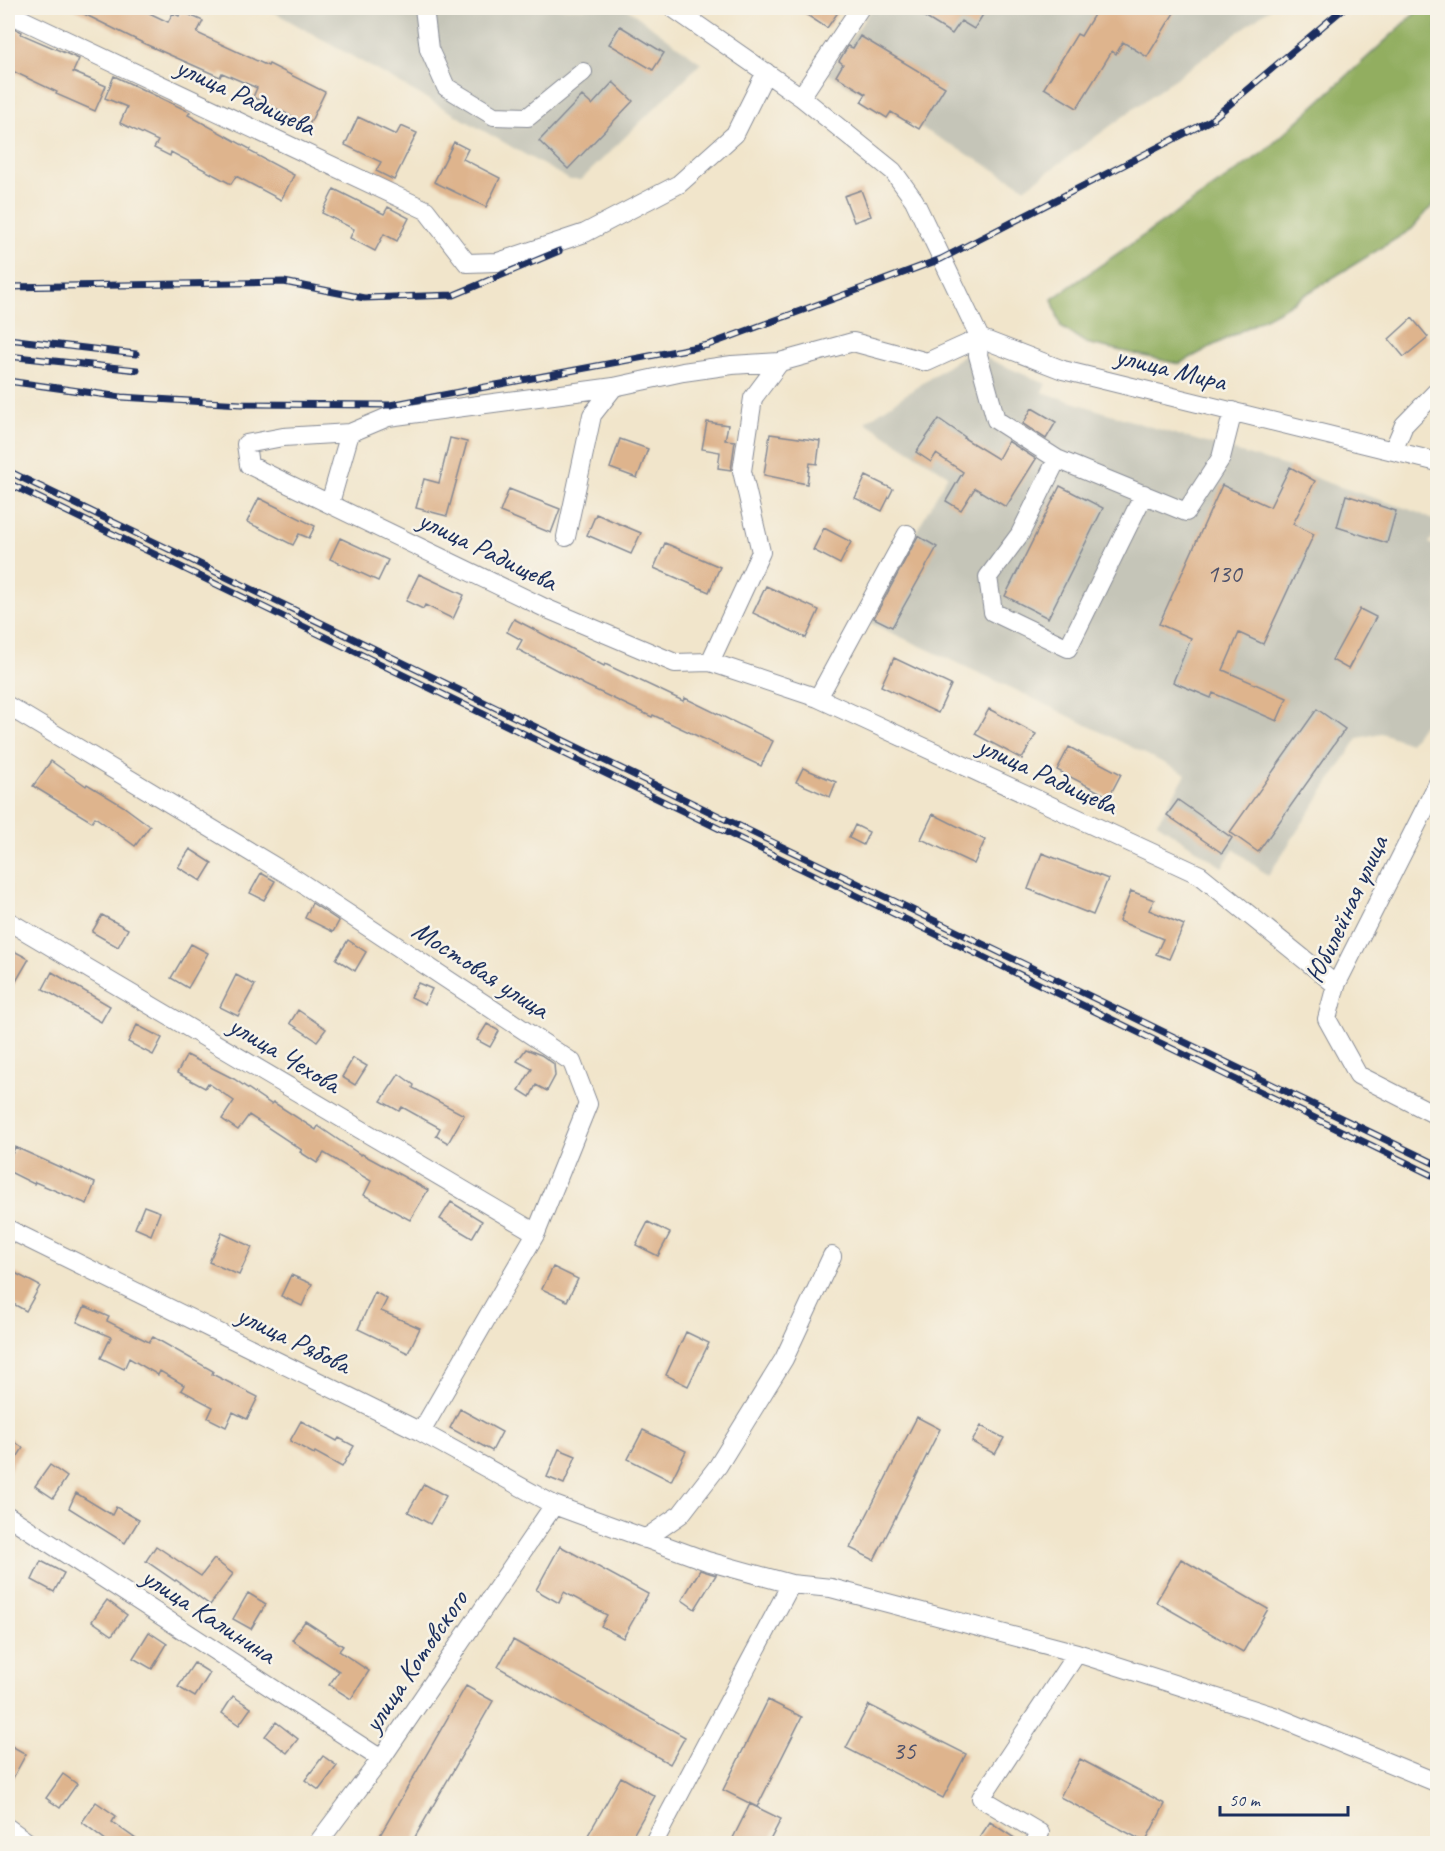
<svg xmlns="http://www.w3.org/2000/svg" width="1445" height="1851" viewBox="0 0 1445 1851" font-family="Caveat,sans-serif">
  <style>
    .industrial { fill: #c5c5b8 }
    .forest { fill: #92ae60; stroke: #566e5f; stroke-width: 1.5 }
    .building { fill: #deb48d }
    .lines { fill: none; stroke-linecap: round; stroke-linejoin: round }
    .minor-casing { stroke: #868a94; stroke-width: 20 }
    .minor { stroke: #fff; stroke-width: 18 }
    .rail-casing { stroke: #1b2f5e; stroke-width: 7 }
    .rail { stroke: #f7f3e8; stroke-width: 4.5; stroke-dasharray: 14; stroke-linecap: butt }
    .labels { text-anchor: middle; dominant-baseline: central; stroke-width: 5; stroke-linejoin: round; paint-order: stroke }
    .number-label { font-size: 26px; fill: #4c506a }
    .street-label { font-size: 28px; fill: #1b2f5e; stroke: #f7f3e8 }
  </style>
  <rect width="100%" height="100%" fill="#f7f3e8"/>
  <filter id="ink" filterUnits="userSpaceOnUse"><feTurbulence type="fractalNoise" baseFrequency=".0167" numOctaves="2"/><feDisplacementMap in="SourceGraphic" scale="12" xChannelSelector="R" yChannelSelector="G"/><feConvolveMatrix kernelMatrix="1 2 1 2 8 2 1 2 1" color-interpolation-filters="sRGB"/></filter>
  <filter id="wash" filterUnits="userSpaceOnUse"><feTurbulence type="fractalNoise" baseFrequency=".008" numOctaves="4" result="noise"/><feDisplacementMap in="SourceGraphic" scale="24" xChannelSelector="R" yChannelSelector="G"/><feGaussianBlur stdDeviation="1.35" result="paint"/><feColorMatrix in="noise" values="0 0 0 0 0 0 0 0 0 0 0 0 0 0 0 0 0 1.4 0 .05"/><feComposite in="paint" operator="in"/></filter>
  <g filter="url(#wash)">
    <rect width="100%" height="100%" fill="#f1e5cb"/>
    <path class="industrial" d="M267 8H626L701 63 581 180H570Z
      M872 8H1271L1026 188 828 74Z
      M970 351 1046 384 1042 392 1144 425 1289 467 1331 484 1417 512 1437 522V529L1429 543 1438 548 1437 733 1424 723 1410 743 1381 733 1358 738 1268 876 1234 849 1222 867 1157 823 1186 774 1018 691 866 621 948 475 865 422Z"/>
    <path class="forest" d="M1421 8H1437L1438 199 1412 229 1282 309 1179 364 1086 343 1061 327 1052 299 1264 152Z"/>
    <g id="blocks">
      <path class="building" d="M72 8H139L168 22 173 13 179 16 181 11 203 21 197 33 268 66 269 64 325 92 309 125 253 97 257 88 222 73 220 77 145 44Z
        M796 8H841L827 28Z
        M910 8H976L984 13 974 29 961 21 952 34Z
        M1098 8H1177L1147 57 1123 42 1116 54 1112 51 1077 108 1044 88 1077 34 1081 36Z
        M8 25 22 32 21 34 79 59 73 72 106 86 95 111 56 94 57 92 8 69Z
        M620 26 664 53 653 70 609 44Z
        M860 36 945 87 919 129 891 112 887 118 861 102 866 94 836 76 843 64 839 61 848 46 853 48Z
        M114 76 190 112 188 115 250 149 249 151 294 175 281 200 236 176 231 184 171 152 170 156 154 148 158 141 120 123 127 107 105 98Z
        M613 82 633 101 568 169 539 141 582 96 592 105Z
        M358 117 396 135 401 126 417 133 394 180 376 171 381 162 345 145Z
        M454 142 468 149 463 159 500 178 486 207 434 182Z
        M334 189 384 214 388 207 409 218 397 241 384 234 375 251 350 238 354 229 322 213Z
        M861 190 871 216 854 222 844 196Z
        M1412 318 1428 337 1404 357 1389 339Z
        M1032 408 1056 422 1046 439 1023 424Z
        M939 419 965 437 964 438 998 459 1008 441 1036 459 1006 507 975 488 961 510 946 501 963 472 936 454 931 462 916 452Z
        M707 422 728 425 725 440 735 441 731 470 718 468 720 452 702 449Z
        M770 434 820 441 817 464 810 463 807 484 764 475Z
        M450 438 467 442 447 516 416 508 424 479 439 483Z
        M620 439 648 449 637 478 610 468Z
        M1290 467 1315 481 1293 524 1314 534 1263 644 1239 633 1223 670 1287 698 1277 721 1213 693 1211 698 1173 682 1191 638 1159 624 1222 485 1270 507Z
        M866 476 893 489 882 511 855 498Z
        M1060 486 1103 508 1048 618 1005 596Z
        M509 489 560 509 551 533 500 512Z
        M1346 495 1396 511 1387 543 1337 527Z
        M259 498 315 526 309 538 299 534 293 545 247 522Z
        M596 514 641 533 631 554 587 535Z
        M824 528 851 542 840 564 813 550Z
        M918 536 937 547 892 627 874 618Z
        M340 538 388 560 378 581 330 559Z
        M665 543 720 567 709 592 654 568Z
        M419 574 464 595 453 619 425 605 423 609 406 601Z
        M766 586 819 610 806 638 753 613Z
        M1360 609 1376 617 1348 669 1332 660Z
        M514 619 604 666 605 664 683 701 685 698 773 741 761 766 653 715 652 717 585 685 517 649 522 640 507 632Z
        M894 658 951 685 938 713 881 686Z
        M989 709 1036 734 1022 759 975 734Z
        M1317 709 1345 729 1258 852 1230 832Z
        M1069 747 1121 774 1109 797 1057 770Z
        M51 761 86 786 87 784 123 806 150 826 135 846 95 817 92 822 33 786Z
        M803 768 836 782 830 797 796 782Z
        M1178 800 1232 838 1222 853 1167 815Z
        M933 814 985 840 974 864 921 839Z
        M855 825 869 832 863 845 849 838Z
        M190 849 212 863 201 881 178 867Z
        M1042 853 1108 879 1093 915 1028 889Z
        M261 873 275 881 264 900 250 893Z
        M1131 891 1154 900 1149 910 1184 925 1169 959 1156 954 1163 939 1119 921Z
        M312 903 339 921 333 932 305 918Z
        M102 915 128 929 118 947 92 932Z
        M348 940 366 952 355 971 336 959Z
        M191 944 208 953 188 988 171 978Z
        M12 950 29 959 8 995V958Z
        M52 972 110 1006 101 1022 43 989Z
        M236 975 255 985 238 1016 220 1007Z
        M418 983 432 989 425 1004 411 997Z
        M298 1010 326 1029 317 1041 290 1023Z
        M487 1024 499 1031 490 1047 477 1040Z
        M137 1025 162 1038 153 1055 128 1042Z
        M526 1049 541 1055 554 1064 555 1076 547 1091 536 1085 530 1097 519 1090 532 1069 517 1061Z
        M187 1055 234 1079 271 1104 273 1102 316 1130 318 1126 361 1155 362 1154 428 1190 410 1220 364 1195 371 1181 324 1153 317 1163 300 1152 302 1150 249 1115 238 1130 222 1119 234 1101 208 1083 205 1088 177 1073Z
        M353 1058 367 1066 355 1085 342 1077Z
        M399 1074 414 1085 413 1088 464 1115 448 1143 436 1136 440 1128 402 1107 399 1111 381 1101Z
        M15 1147 95 1183 87 1204 35 1182 34 1184 8 1171V1164Z
        M451 1202 482 1221 472 1238 440 1219Z
        M144 1206 160 1212 151 1235 135 1228Z
        M648 1222 670 1233 658 1256 636 1245Z
        M222 1233 252 1247 239 1275 209 1262Z
        M553 1267 578 1279 567 1301 542 1289Z
        M15 1273 40 1286 26 1311 8 1301V1288Z
        M291 1275 312 1284 302 1306 281 1296Z
        M375 1292 387 1299 381 1311 420 1328 408 1353 358 1329Z
        M85 1306 109 1317 107 1321 149 1342 153 1337 213 1371 212 1374 258 1397 247 1419 233 1412 226 1427 208 1418 213 1407 181 1390 184 1385 160 1371 158 1375 129 1358 124 1369 101 1358 111 1337 77 1322Z
        M686 1332 709 1343 688 1386 666 1375Z
        M460 1409 502 1432 492 1451 450 1428Z
        M917 1417 940 1429 874 1560 850 1548Z
        M301 1421 337 1441 339 1438 354 1446 342 1467 315 1452 314 1454 290 1441Z
        M981 1426 1004 1438 995 1454 972 1442Z
        M643 1430 686 1451 671 1481 628 1459Z
        M8 1437 23 1448 8 1472Z
        M559 1449 576 1456 564 1484 547 1477Z
        M50 1465 67 1477 53 1498 35 1486Z
        M424 1484 446 1496 430 1524 408 1512Z
        M76 1493 112 1515 116 1507 139 1520 125 1543 69 1508Z
        M156 1546 201 1576 214 1559 233 1574 210 1605 176 1580 175 1581 146 1561Z
        M560 1546 648 1594 623 1638 601 1626 607 1615 564 1592 559 1603 536 1590Z
        M1181 1559 1268 1609 1243 1652 1156 1602Z
        M41 1561 64 1573 54 1592 32 1580Z
        M700 1570 716 1575 695 1609 682 1600Z
        M248 1593 266 1604 251 1629 233 1619Z
        M107 1600 127 1615 112 1635 92 1621Z
        M305 1621 343 1646 339 1651 369 1671 351 1699 329 1685 339 1671 292 1640Z
        M149 1632 167 1644 152 1669 133 1658Z
        M513 1640 685 1737 670 1764 498 1667Z
        M194 1663 210 1673 195 1697 178 1687Z
        M466 1686 493 1701 411 1844H375Z
        M233 1696 251 1708 239 1725 222 1713Z
        M768 1700 802 1717 757 1807 723 1790Z
        M869 1705 966 1754 943 1798 846 1748Z
        M276 1722 298 1739 287 1753 265 1736Z
        M8 1744 26 1754 8 1787Z
        M323 1756 337 1766 319 1790 305 1780Z
        M1080 1759 1165 1804 1145 1842 1060 1797Z
        M63 1774 77 1784 60 1808 46 1798Z
        M621 1777 655 1796 628 1844H583Z
        M96 1802 116 1816 112 1822 143 1844H111L82 1822Z
        M750 1804 781 1819 768 1844H730Z
        M990 1822 1022 1843V1844H975Z"/>
    </g>
  </g>
  <g filter="url(#ink)">
    <use href="#blocks" fill-opacity="0" stroke="#868a94" stroke-width="1.5"/>
    <g class="lines">
      <g class="minor-casing">
        <path id="minor" d="M424 8 429 49 446 87 494 116 528 117 583 72
          M673 8 801 97 893 171 914 200 980 338 1063 370 1438 462
          M8 13 426 210 467 263 498 262 585 233 679 184 735 134 766 72
          M801 97 860 8
          M980 338 927 362 853 342 780 362 753 398 742 471 761 552 710 662 818 698 1200 875 1336 985
          M980 338 978 355 996 420 1057 459 1186 512 1221 458 1233 411
          M1393 451 1404 425 1438 390
          M1057 459 1020 534 988 577 993 612 1068 648 1144 494
          M330 503 350 433
          M566 537 592 415 614 387
          M710 662 675 663 545 608 249 465 246 444 283 437 350 433 388 417 614 387 683 372 732 365 780 362
          M818 698 907 534
          M8 706 297 880 572 1062 588 1104 536 1233 421 1432
          M1438 783 1336 985 1327 1019 1358 1075 1438 1116
          M8 921 536 1233
          M8 1229 421 1432 554 1505 707 1561 791 1584 831 1588 1077 1653 1277 1717 1438 1783
          M8 1516 381 1759
          M645 1539 681 1514 718 1466 784 1359 832 1256
          M8 1828 30 1844
          M317 1844 381 1759 554 1505
          M653 1844 791 1584
          M1033 1844 1040 1833 981 1798 1077 1653"/>
      </g>
      <use href="#minor" class="minor"/>
      <g class="rail-casing">
        <path id="rail" d="M8 287 284 282 364 298 454 295 559 251
          M8 339 136 354
          M8 356 137 370
          M8 381 121 397 241 404 390 405 708 345 941 259 1211 120 1344 8
          M8 471 1438 1165
          M8 483 1438 1178"/>
      </g>
      <use href="#rail" class="rail"/>
    </g>
  </g>
  <g class="labels">
    <g class="number-label">
      <text x="1224" y="573">130</text>
      <text x="904" y="1750">35</text>
    </g>
    <g class="street-label">
      <text transform="translate(246 96) rotate(25)">улица Радищева</text>
      <text transform="translate(1171 368) rotate(14)">улица Мира</text>
      <text transform="translate(488 550) rotate(26)">улица Радищева</text>
      <text transform="translate(1048 775) rotate(25)">улица Радищева</text>
      <text transform="translate(1346 909) rotate(-65)">Юбилейная улица</text>
      <text transform="translate(481 969) rotate(33)">Мостовая улица</text>
      <text transform="translate(285 1054) rotate(31)">улица Чехова</text>
      <text transform="translate(294 1339) rotate(26)">улица Рябова</text>
      <text transform="translate(209 1615) rotate(33)">улица Калинина</text>
      <text transform="translate(415 1661) rotate(-56)">улица Котовского</text>
    </g>
  </g>
  <rect width="1445" height="1851" fill="none" stroke="#f7f3e8" stroke-width="30"/>
  <path d="M1220 1806v9h128v-9" fill="none" stroke="#1b2f5e" stroke-width="3"/>
  <text x="1229" y="1806" font-size="18" fill="#1b2f5e" stroke="#f7f3e8" stroke-width="4.5" paint-order="stroke">50 m</text>
</svg>
